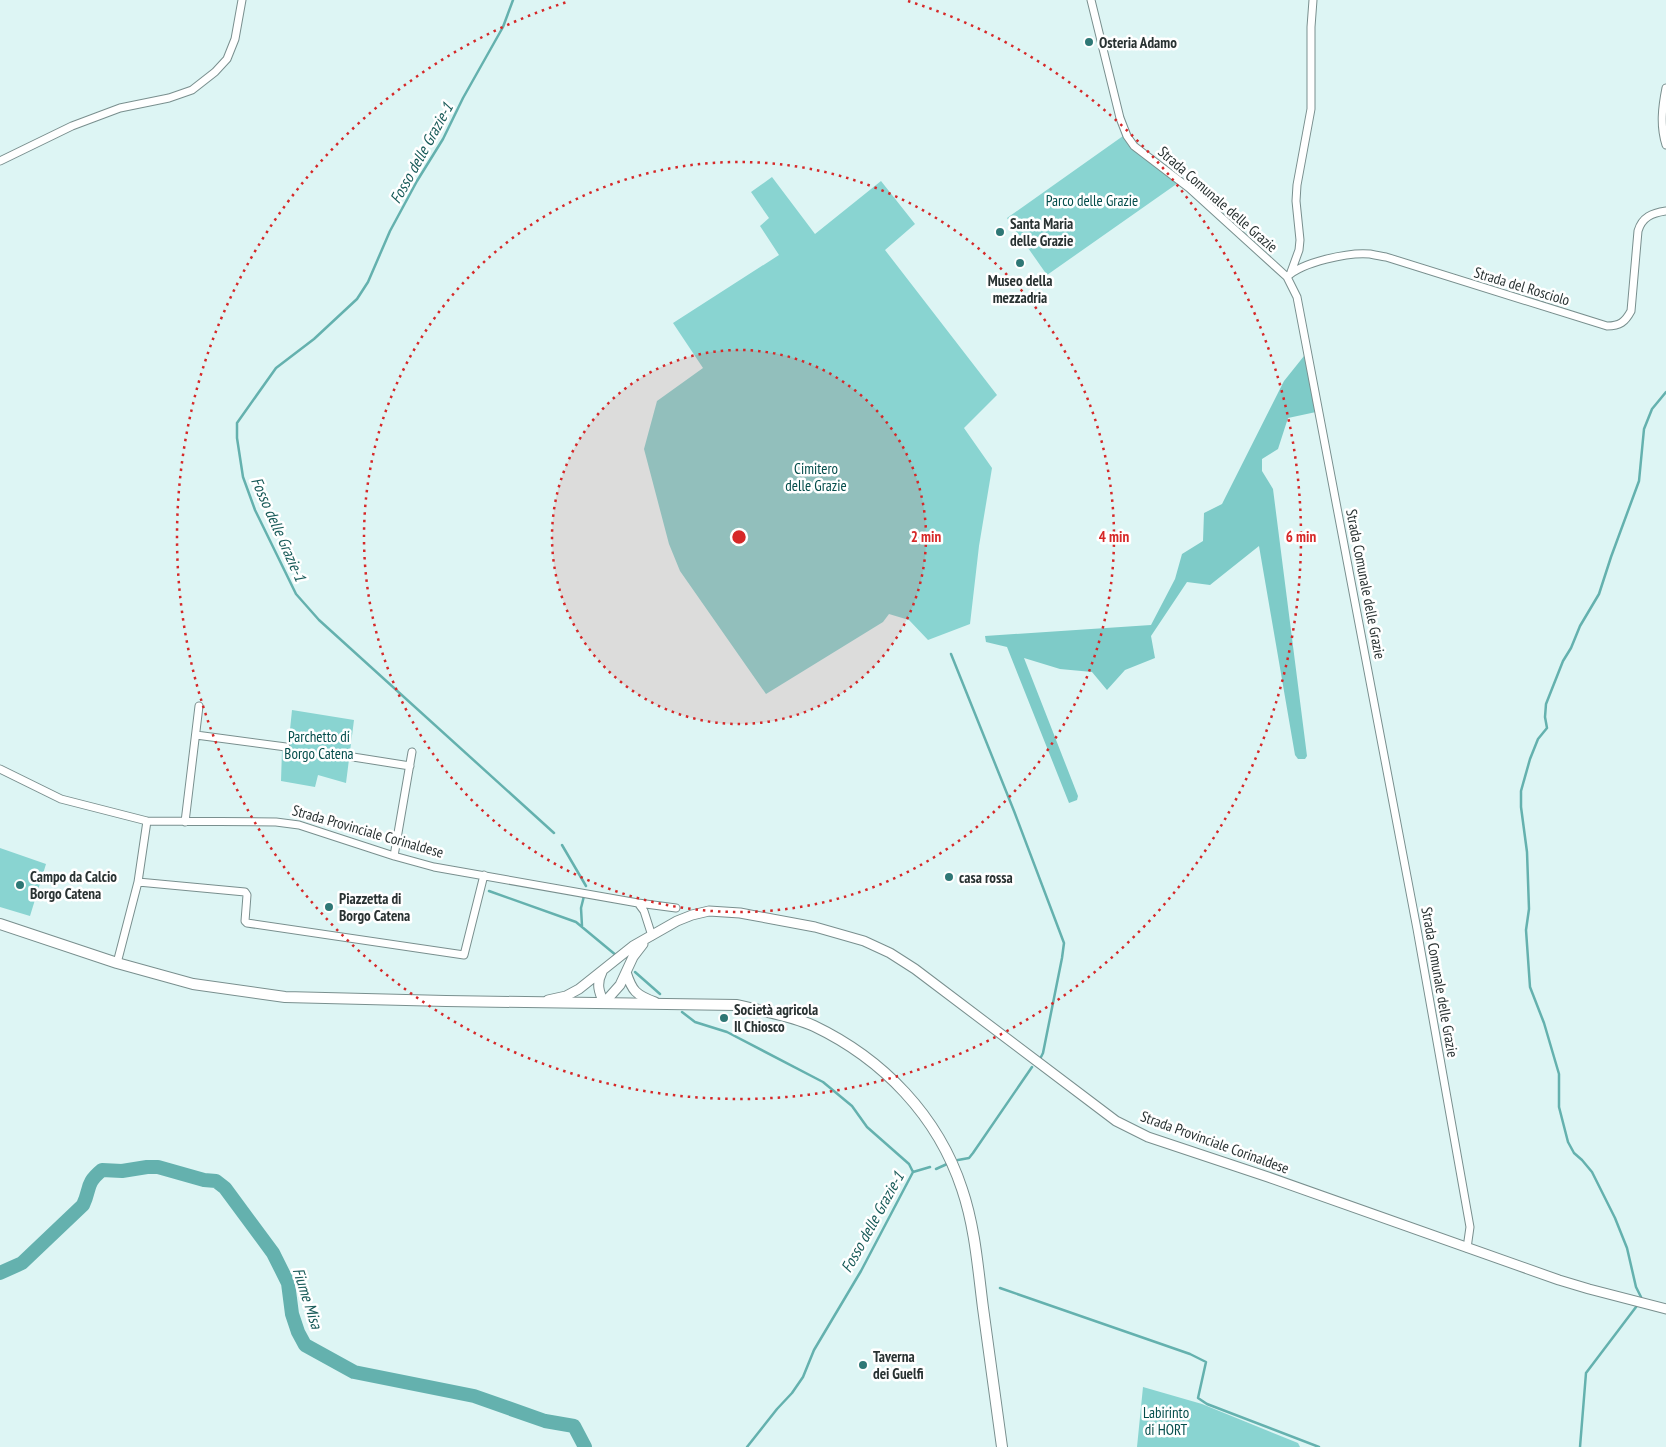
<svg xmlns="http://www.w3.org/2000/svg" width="1666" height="1447" viewBox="0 0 1666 1447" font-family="'PT Sans Narrow',sans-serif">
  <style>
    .green { fill: #89d4d1 }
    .forest { fill: #7ecbc8 }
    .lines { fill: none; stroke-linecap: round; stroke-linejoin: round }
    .stream { stroke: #64b1ae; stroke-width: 2.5 }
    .river { stroke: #64b1ae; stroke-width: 14 }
    .minor-casing { stroke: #798f8e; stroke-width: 9 }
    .tertiary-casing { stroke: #798f8e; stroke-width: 11 }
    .secondary-casing { stroke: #798f8e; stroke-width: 12 }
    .minor { stroke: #fff; stroke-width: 7 }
    .tertiary { stroke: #fff; stroke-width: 9 }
    .secondary { stroke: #fff; stroke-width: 10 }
    .ring { fill: none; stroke: #d62828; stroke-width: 2.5; stroke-dasharray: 2.5 5 }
    .poi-dot { fill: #2e7775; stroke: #fff; stroke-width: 2 }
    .labels { text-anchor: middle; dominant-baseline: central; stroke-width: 5; stroke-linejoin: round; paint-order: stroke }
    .poi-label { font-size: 15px; font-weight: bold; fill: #293232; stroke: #fff; text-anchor: start }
    .street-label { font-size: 15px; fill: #293232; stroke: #fff }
    .park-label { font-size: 15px; fill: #044d4b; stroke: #fff }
    .water-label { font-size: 16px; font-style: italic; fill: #185a58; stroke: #fff }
    .centre { fill: #d62828; stroke: #fff; stroke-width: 2.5 }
    .ring-label { font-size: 15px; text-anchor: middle; font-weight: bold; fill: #d62828; stroke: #fff; stroke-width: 5; stroke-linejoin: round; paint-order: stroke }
  </style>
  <rect width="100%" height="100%" fill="#ddf5f4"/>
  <path class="green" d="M1123 136 1178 183 1047 275 1007 218Z
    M772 177 815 234 881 181 915 224 885 250 997 395 964 428 992 468 979 546 970 624 928 640 909 620 889 614 883 622 766 694 680 571 669 544 644 449 657 401 703 368 673 323 779 255 760 226 769 218 751 192Z
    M292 710 354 720 346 783 318 775 315 787 281 781 282 750 288 749Z
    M0 848 46 864 30 916 0 907Z
    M1143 1387 1202 1404 1298 1443 1300 1447H1137Z"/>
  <path class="forest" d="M1304 356 1316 412 1288 418 1278 449 1262 459V471L1273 489 1307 756 1305 759H1298L1295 755 1259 546 1210 585 1187 582 1151 636 1155 658 1125 670 1107 690 1092 672 1060 669 1024 658 1078 796 1077 800 1069 803 1007 647 986 642 985 636 1151 625 1175 579 1182 554 1203 541 1204 513 1222 504 1284 381Z"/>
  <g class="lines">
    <path class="stream" d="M513 0 503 27 463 98 443 139 417 181 390 231 368 282 357 299 314 339 276 368 237 423V438L243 477 255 510 296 594 319 620 554 833
      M951 654 1014 811 1064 943 1062 958 1043 1053 1041 1057
      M562 845 586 886
      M489 891 576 922 617 956
      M582 926 581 908 584 896
      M635 972 660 994
      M682 1012 695 1022 727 1032 823 1082 852 1106 867 1127 909 1164 913 1172
      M958 1160 969 1158 973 1153 1032 1067
      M936 1169 947 1164
      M913 1172 930 1167
      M1000 1288 1190 1354 1206 1362 1198 1398 1207 1404 1319 1447
      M1641 1297 1636 1287 1627 1248 1615 1218 1592 1172 1582 1160 1574 1153 1568 1142 1559 1107V1074L1544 1023 1530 987 1526 930 1529 909 1527 852 1521 807V791L1530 759 1538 739 1547 728 1545 717 1546 704 1563 661 1571 648 1580 626 1599 594 1611 557 1639 481 1644 429 1652 409 1666 392
      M747 1447 777 1409 792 1393 803 1377 814 1350 861 1271 913 1172
      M1580 1447 1586 1373 1636 1307"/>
    <path class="river" d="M0 1273 22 1263 83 1205C91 1188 85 1184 102 1170L122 1171 147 1167H158L204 1180 216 1181 225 1188 273 1253 288 1283 292 1314 298 1332 305 1345 354 1372 474 1396 545 1421 574 1426 585 1447"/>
    <g class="minor-casing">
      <path id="minor" d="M1091 0 1120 118 1127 136 1134 146 1189 188 1287 277 1297 297 1417 929 1470 1227 1467 1248
        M1666 88C1662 108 1660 126 1666 145
        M0 161 72 126 120 108 169 98 192 90 215 72 227 59 235 39 242 0
        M1291 272 1299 250 1300 240 1296 201 1297 185 1311 109V27L1313 0
        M1287 277C1302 262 1349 252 1370 254 1375 255 1380 256 1386 257L1607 326C1620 326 1625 322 1631 311L1638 231C1642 217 1652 213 1666 211
        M196 735 286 747
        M353 757 410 766
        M0 769 61 799 147 821 276 822 299 825 394 856 434 867 638 903 676 908
        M185 822 199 706
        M394 856 412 752
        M138 882 147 821
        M638 903 644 911 652 936
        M117 963 138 882 245 892 247 895 245 921 247 923 464 955 484 875"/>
    </g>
    <g class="tertiary-casing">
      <path id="tertiary" d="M602 972C596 984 599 992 604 1003L620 985 633 957 643 944
        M626 972C632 991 636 995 655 1002
        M548 1000 566 996 579 989 633 946 677 921 692 915 709 911 740 913 815 927 864 941 890 953 915 969 1116 1121 1148 1137 1268 1177 1559 1280 1589 1289 1666 1309"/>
    </g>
    <g class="secondary-casing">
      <path id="secondary" d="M0 924 117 963 193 984 285 997 446 1001 737 1005C762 1011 790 1015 814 1026 883 1059 938 1116 962 1189 975 1227 978 1269 983 1308 989 1355 996 1401 1002 1447"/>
    </g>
    <use href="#minor" class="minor"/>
    <use href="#tertiary" class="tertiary"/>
    <use href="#secondary" class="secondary"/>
  </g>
  <circle cx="739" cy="537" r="187" fill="#d62828" fill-opacity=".12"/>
  <g class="ring">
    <circle cx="739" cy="537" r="187"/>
    <circle cx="739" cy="537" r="375"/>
    <path d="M908 1A562 562 0 1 1 570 1"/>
  </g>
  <g class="poi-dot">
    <circle cx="1089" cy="42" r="5"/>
    <circle cx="1000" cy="232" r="5"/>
    <circle cx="1020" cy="263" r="5"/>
    <circle cx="949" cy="877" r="5"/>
    <circle cx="20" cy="885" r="5"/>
    <circle cx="329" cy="907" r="5"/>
    <circle cx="724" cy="1018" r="5"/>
    <circle cx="863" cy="1365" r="5"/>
  </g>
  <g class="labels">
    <g class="poi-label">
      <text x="1099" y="42">Osteria Adamo</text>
      <text x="1010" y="223">Santa Maria<tspan x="1010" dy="17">delle Grazie</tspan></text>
      <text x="1020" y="280" text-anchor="middle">Museo della<tspan x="1020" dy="17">mezzadria</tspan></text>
      <text x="30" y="876">Campo da Calcio<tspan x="30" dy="17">Borgo Catena</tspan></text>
      <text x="959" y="877">casa rossa</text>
      <text x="339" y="898">Piazzetta di<tspan x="339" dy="17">Borgo Catena</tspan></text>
      <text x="734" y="1009">Società agricola<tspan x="734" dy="17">Il Chiosco</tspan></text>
      <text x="873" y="1356">Taverna<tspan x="873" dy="17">dei Guelfi</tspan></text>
    </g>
    <g class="street-label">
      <text transform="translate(1218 199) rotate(41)">Strada Comunale delle Grazie</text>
      <text transform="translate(1522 286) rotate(17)">Strada del Rosciolo</text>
      <text transform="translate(1366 584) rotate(79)">Strada Comunale delle Grazie</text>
      <text transform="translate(368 831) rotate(16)">Strada Provinciale Corinaldese</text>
      <text transform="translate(1440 982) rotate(80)">Strada Comunale delle Grazie</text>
      <text transform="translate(1215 1142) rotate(20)">Strada Provinciale Corinaldese</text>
    </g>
    <g class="park-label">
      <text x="1092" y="200">Parco delle Grazie</text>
      <text x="816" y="468">Cimitero<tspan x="816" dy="17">delle Grazie</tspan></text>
      <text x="319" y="736">Parchetto di<tspan x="319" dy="17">Borgo Catena</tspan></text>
      <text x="1166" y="1412">Labirinto<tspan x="1166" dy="17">di HORT</tspan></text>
    </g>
    <g class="water-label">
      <text transform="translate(421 153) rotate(-61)">Fosso delle Grazie-1</text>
      <text transform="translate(279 529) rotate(66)">Fosso delle Grazie-1</text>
      <text transform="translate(872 1222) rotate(-61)">Fosso delle Grazie-1</text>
      <text transform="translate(308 1298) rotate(72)">Fiume Misa</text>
    </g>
  </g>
  <circle cx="739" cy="537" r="8" class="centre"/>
  <g class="ring-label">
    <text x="926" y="542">2 min</text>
    <text x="1114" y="542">4 min</text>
    <text x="1301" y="542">6 min</text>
  </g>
</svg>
